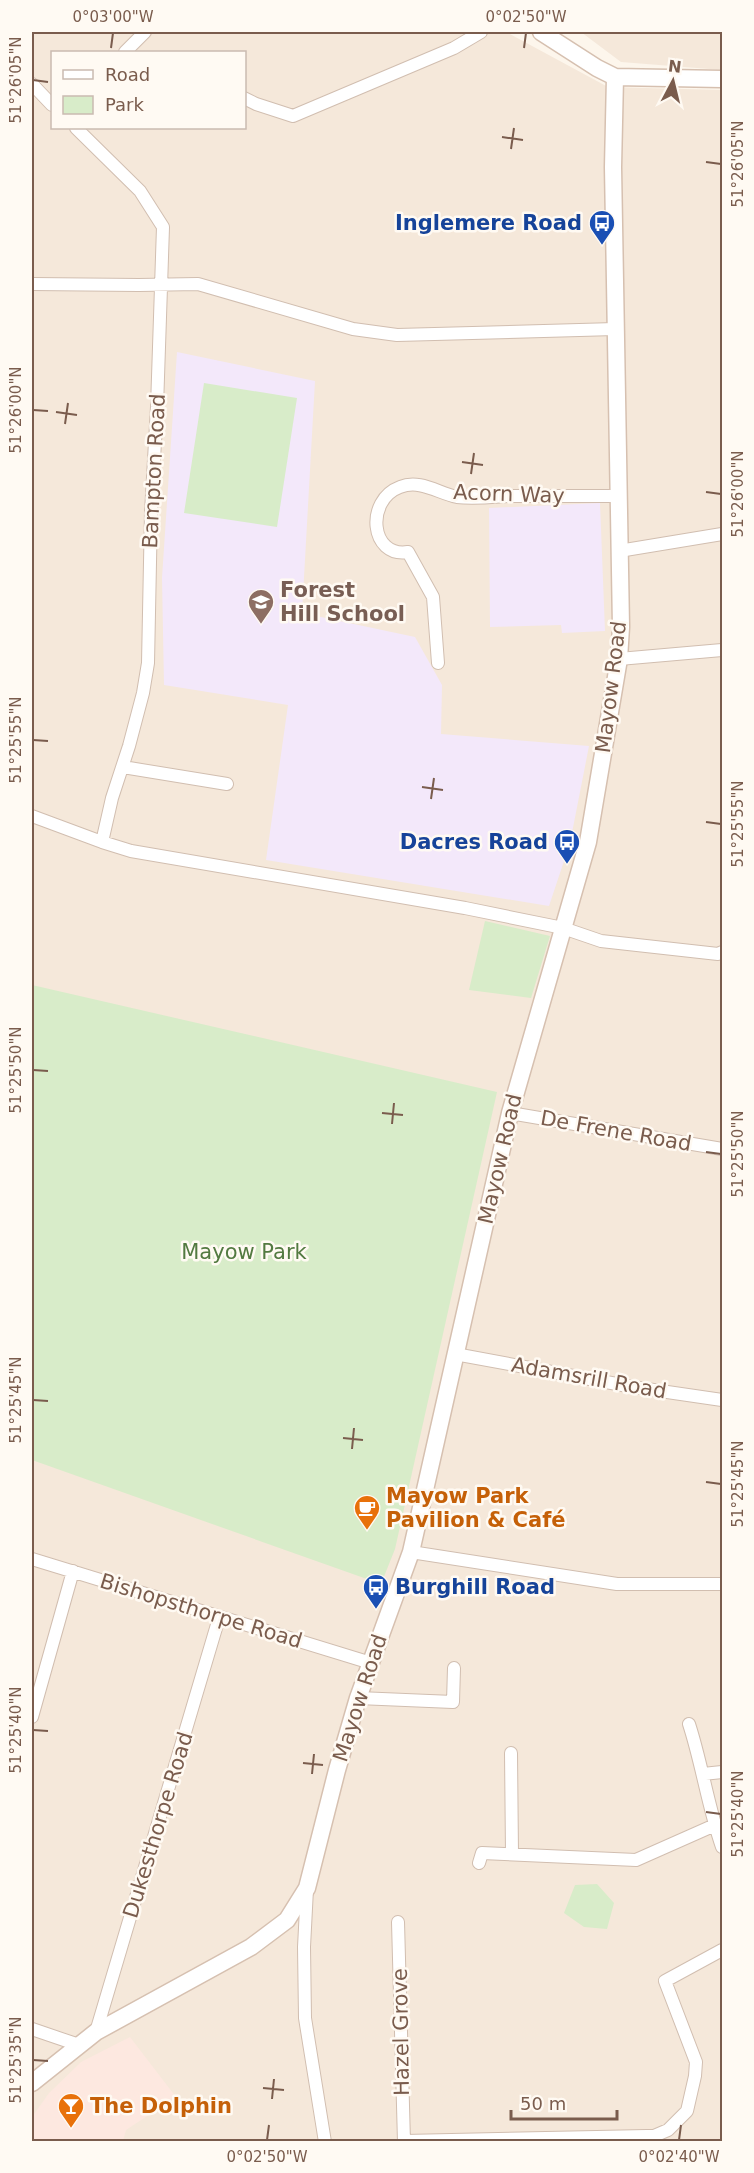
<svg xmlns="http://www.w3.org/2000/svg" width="754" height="2173" viewBox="0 0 754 2173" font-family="'DejaVu Sans',sans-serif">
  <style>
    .residential { fill: #f5e8da; fill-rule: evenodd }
    .commercial { fill: #fde8e0 }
    .education { fill: #f3e8fa }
    .green { fill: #d8ecc9 }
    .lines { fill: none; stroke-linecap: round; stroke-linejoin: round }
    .street-casing { stroke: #d1beb0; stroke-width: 14 }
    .secondary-casing { stroke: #d6c0b0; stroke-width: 19 }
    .street { stroke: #fff; stroke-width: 12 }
    .secondary { stroke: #fff; stroke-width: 16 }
    .ticks { fill: none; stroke: #7a5c4d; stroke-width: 2 }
    .labels { text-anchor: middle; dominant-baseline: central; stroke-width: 5; stroke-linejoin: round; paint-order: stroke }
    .transit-label { font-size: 21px; font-weight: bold; fill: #164399; stroke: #fffaf3; text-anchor: end }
    .street-label { font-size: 21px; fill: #7a5c4d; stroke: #fffaf3 }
    .education-label { font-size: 21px; font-weight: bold; fill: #785e54; stroke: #fffaf3; text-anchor: start }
    .park-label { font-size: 21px; fill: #537a41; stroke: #fffaf3 }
    .food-label { font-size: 21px; font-weight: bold; fill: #c56008; stroke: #fffaf3; text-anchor: start }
    .neatline { fill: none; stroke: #7a5c4d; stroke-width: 2 }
    .ticks-label { font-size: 15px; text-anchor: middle; fill: #7a5c4d }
  </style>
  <rect width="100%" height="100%" fill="#fdf6ec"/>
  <path class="residential" d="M32 32H506L608 87 722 90V2141L32 2142ZM52 52H244V128H52Z
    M581 32H722V70L621 62Z"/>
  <path class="commercial" d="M130 2037 176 2097 126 2130 123 2141H32V2117L49 2093 81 2062Z"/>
  <path class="education" d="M177 352 315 381 302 613 415 637 442 685 441 734 589 746 570 843 549 906 266 860 288 705 164 685 162 578Z
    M600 503 605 631 562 633 561 625 490 627 489 508Z"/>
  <path class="green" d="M204 383 297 398 277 527 184 513Z
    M485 921 550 936 531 998 469 990Z
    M32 985 497 1092 395 1549 381 1584 32 1460Z
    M597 1884 614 1903 607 1929 584 1927 564 1913 575 1885Z"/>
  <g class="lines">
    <g class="street-casing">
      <path id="street" d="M125 52 145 32
        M32 84 52 105
        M244 98 256 104 293 116 454 48 481 32
        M76 128 140 191 163 227 157 407 151 512 148 663 143 693 129 746 112 798 102 842
        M32 284 139 285 198 284 353 329 397 335 615 329
        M619 551 722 534
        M619 659 722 650
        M438 663 433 597 408 552C370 558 365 500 400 487 420 479 438 493 457 497 473 499 492 497 508 496 544 496 581 496 617 496
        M123 767 227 784
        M32 816 102 842 131 851 465 908 563 928 601 941 718 954 722 952
        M510 1113 722 1149
        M455 1354 633 1387 722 1400
        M411 1552 617 1584H722
        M32 1559 371 1663
        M358 1698 453 1702 454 1668
        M32 1717 73 1571
        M689 1724C702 1764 708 1807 722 1847
        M511 1753 512 1853
        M703 1774 722 1772
        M479 1863 482 1853 636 1860 715 1825
        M307 1889 304 1947 305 2018 325 2142
        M398 1922 404 2142
        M32 2029 79 2045
        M96 2032 219 1618
        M404 2141 647 2136H654L668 2130 687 2111 695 2076 696 2062 665 1981 722 1950"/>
    </g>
    <g class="secondary-casing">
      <path id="secondary" d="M541 32 597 68 615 77 722 79
        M32 2083 96 2032 251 1947 287 1920 307 1888 337 1770 358 1698 411 1552 510 1113 588 842 619 659 621 627 613 167 615 77"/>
    </g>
    <use href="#street" class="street"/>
    <use href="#secondary" class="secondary"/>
  </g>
  <path class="ticks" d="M111 48 113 33M524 48 526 33M33 80 48 82M502 137 523 140M511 149 514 128M706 162 721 164M33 410 48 411M56 412 77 415M65 424 68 403M462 462 483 465M471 474 474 453M706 492 721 494M33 740 48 741M422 787 443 790M431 799 434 778M706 822 721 824M33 1070 48 1071M382 1113 403 1115M392 1124 394 1103M706 1152 721 1154M33 1400 48 1401M343 1438 363 1440M352 1449 354 1428M706 1482 721 1484M33 1730 48 1731M303 1763 323 1765M312 1774 314 1754M706 1812 721 1814M33 2060 48 2061M263 2088 284 2090M272 2099 274 2079M267 2140 269 2125M679 2140 681 2125"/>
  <defs>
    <g id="bus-pin" transform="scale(1.35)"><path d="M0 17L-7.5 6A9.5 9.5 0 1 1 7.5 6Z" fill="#1a4fb4" stroke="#fffaf3"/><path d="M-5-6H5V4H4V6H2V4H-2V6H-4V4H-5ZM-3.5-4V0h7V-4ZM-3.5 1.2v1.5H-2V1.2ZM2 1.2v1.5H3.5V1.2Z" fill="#fff"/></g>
    <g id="school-pin" transform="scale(1.35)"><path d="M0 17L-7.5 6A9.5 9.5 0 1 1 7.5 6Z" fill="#8d6e63" stroke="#fffaf3"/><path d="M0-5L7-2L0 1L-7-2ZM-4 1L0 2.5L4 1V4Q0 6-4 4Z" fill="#fff"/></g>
    <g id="cafe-pin" transform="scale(1.35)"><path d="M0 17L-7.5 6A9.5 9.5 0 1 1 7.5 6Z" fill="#e8710a" stroke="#fffaf3"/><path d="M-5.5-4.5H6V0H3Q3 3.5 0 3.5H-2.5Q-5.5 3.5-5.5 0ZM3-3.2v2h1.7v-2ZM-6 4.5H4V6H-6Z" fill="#fff"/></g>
    <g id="bar-pin" transform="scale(1.35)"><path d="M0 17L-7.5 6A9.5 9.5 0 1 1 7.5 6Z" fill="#e8710a" stroke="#fffaf3"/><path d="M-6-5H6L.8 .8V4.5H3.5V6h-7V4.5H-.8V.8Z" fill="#fff"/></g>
  </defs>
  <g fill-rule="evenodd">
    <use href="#bus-pin" x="602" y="223"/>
    <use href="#school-pin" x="261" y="602"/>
    <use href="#bus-pin" x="567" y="842"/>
    <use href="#cafe-pin" x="367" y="1508"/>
    <use href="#bus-pin" x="376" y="1587"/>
    <use href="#bar-pin" x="71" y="2106"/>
  </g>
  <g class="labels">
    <g class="transit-label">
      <text x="582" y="223">Inglemere Road</text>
      <text x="548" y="842">Dacres Road</text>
      <text x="395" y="1587" text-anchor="start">Burghill Road</text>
    </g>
    <g class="street-label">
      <text transform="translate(154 471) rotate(-87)">Bampton Road</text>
      <text transform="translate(509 494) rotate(2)">Acorn Way</text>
      <text transform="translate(611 687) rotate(-83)">Mayow Road</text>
      <text transform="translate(616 1131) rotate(10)">De Frene Road</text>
      <text transform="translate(500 1159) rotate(-77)">Mayow Road</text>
      <text transform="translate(589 1378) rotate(10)">Adamsrill Road</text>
      <text transform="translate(201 1611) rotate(17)">Bishopsthorpe Road</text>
      <text transform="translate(360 1698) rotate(-72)">Mayow Road</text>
      <text transform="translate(158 1825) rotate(-73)">Dukesthorpe Road</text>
      <text transform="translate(401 2032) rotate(-91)">Hazel Grove</text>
    </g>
    <g class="education-label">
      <text x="280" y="590">Forest<tspan x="280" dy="24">Hill School</tspan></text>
    </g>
    <g class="park-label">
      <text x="244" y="1252">Mayow Park</text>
    </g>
    <g class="food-label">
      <text x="386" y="1496">Mayow Park<tspan x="386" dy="24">Pavilion &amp; Café</tspan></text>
      <text x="90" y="2106">The Dolphin</text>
    </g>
  </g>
  <rect width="754" height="2173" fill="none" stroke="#fffaf3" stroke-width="66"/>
  <rect x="51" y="51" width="195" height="78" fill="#fffaf3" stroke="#cabbb1" stroke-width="1.5"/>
  <rect x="63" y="70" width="30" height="9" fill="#ffffff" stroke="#cabbb1" stroke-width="1.5"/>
  <text x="105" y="81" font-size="18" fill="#7a5c4d">Road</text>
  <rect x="63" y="96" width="30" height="18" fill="#d8ecc9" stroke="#cabbb1" stroke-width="1.5"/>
  <text x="105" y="111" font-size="18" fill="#7a5c4d">Park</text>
  <g transform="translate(673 81) rotate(7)" stroke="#fffaf3" stroke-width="4.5" paint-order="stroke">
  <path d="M0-4.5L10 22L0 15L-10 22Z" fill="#7a5c4d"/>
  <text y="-9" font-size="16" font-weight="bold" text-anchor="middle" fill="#7a5c4d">N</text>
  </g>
  <path d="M511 2110v9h106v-9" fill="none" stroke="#7a5c4d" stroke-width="3"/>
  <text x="520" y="2110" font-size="18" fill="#7a5c4d" stroke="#fffaf3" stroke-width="4.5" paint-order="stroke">50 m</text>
  <rect x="33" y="33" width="688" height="2107" class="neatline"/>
  <g class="ticks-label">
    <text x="113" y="22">0°03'00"W</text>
    <text x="526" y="22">0°02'50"W</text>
    <text transform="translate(16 80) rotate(-90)" y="5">51°26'05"N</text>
    <text transform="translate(738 164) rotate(-90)" y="5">51°26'05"N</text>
    <text transform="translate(16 410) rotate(-90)" y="5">51°26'00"N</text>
    <text transform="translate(738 494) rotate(-90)" y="5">51°26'00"N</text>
    <text transform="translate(16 740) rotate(-90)" y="5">51°25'55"N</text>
    <text transform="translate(738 824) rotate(-90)" y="5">51°25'55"N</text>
    <text transform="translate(16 1070) rotate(-90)" y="5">51°25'50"N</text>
    <text transform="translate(738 1154) rotate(-90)" y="5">51°25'50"N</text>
    <text transform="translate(16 1400) rotate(-90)" y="5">51°25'45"N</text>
    <text transform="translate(738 1484) rotate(-90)" y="5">51°25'45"N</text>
    <text transform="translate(16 1730) rotate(-90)" y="5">51°25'40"N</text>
    <text transform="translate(738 1814) rotate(-90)" y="5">51°25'40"N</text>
    <text transform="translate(16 2060) rotate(-90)" y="5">51°25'35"N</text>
    <text x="267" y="2162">0°02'50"W</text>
    <text x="679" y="2162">0°02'40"W</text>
  </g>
</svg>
